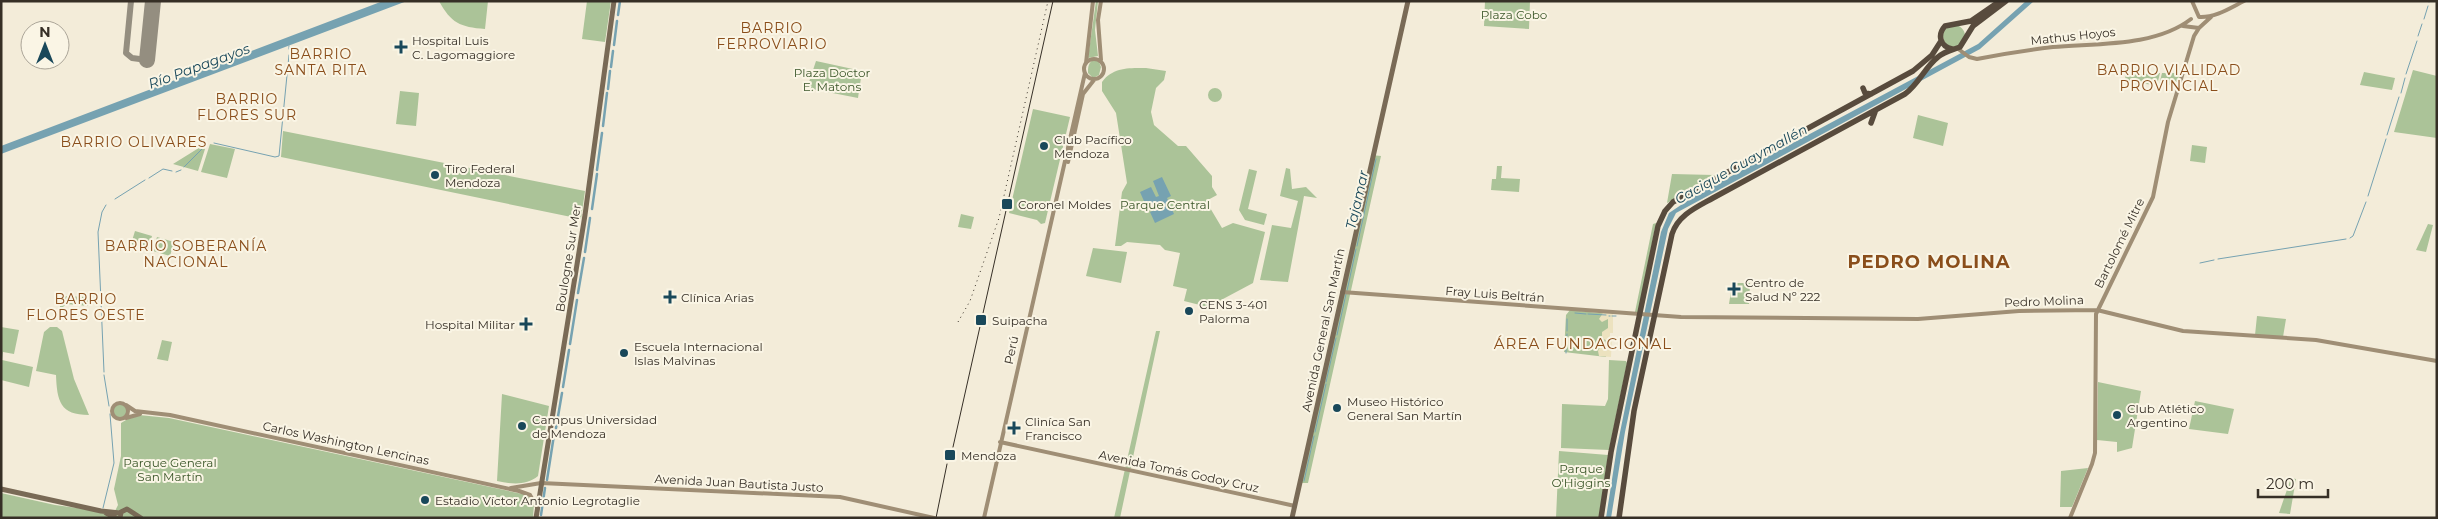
<svg xmlns="http://www.w3.org/2000/svg" width="2438" height="519" viewBox="0 0 2438 519" font-family="Montserrat,sans-serif">
  <style>
    .green { fill: #abc398 }
    .plaza { fill: #ece2bf }
    .water { fill: #76a2b1 }
    .lines { fill: none; stroke-linecap: round; stroke-linejoin: round }
    .stream { stroke: #76a2b1; stroke-width: 1 }
    .canal { stroke: #76a2b1; stroke-width: 2.5 }
    .taxiway { stroke: #948e80; stroke-width: 6 }
    .runway { stroke: #948e80; stroke-width: 16 }
    .secondary { stroke: #9f8e75; stroke-width: 4 }
    .primary { stroke: #796a56; stroke-width: 5 }
    .highway { stroke: #584b3d; stroke-width: 5.5 }
    .tram { stroke: #362f26; stroke-width: 1 }
    .rail { stroke: #362f26; stroke-width: 1; stroke-dasharray: 1 4; stroke-linecap: butt }
    .poi-dot { fill: #19485a; stroke: #faf5e5; stroke-width: 2 }
    .labels { text-anchor: middle; dominant-baseline: central; stroke-width: 4; stroke-linejoin: round; paint-order: stroke }
    .park-label { font-size: 12px; fill: #3b5629; stroke: #faf5e5 }
    .street-label { font-size: 12px; fill: #362f26; stroke: #faf5e5 }
    .poi-label { font-size: 12px; fill: #362f26; stroke: #faf5e5; text-anchor: start }
    .neighbourhood-label { font-size: 14px; letter-spacing: 1px; fill: #8a4e1b; stroke: #faf5e5 }
    .water-label { font-size: 14px; font-style: italic; fill: #19485a; stroke: #faf5e5 }
    .quarter-label { font-size: 15px; letter-spacing: 1px; fill: #8a4e1b; stroke: #faf5e5 }
    .district-label { font-size: 18px; font-weight: bold; letter-spacing: 1px; fill: #8a4e1b; stroke: #faf5e5 }
  </style>
  <rect width="100%" height="100%" fill="#f3ecd9"/>
  <path class="green" d="M439 1H488L485 29C460 27 451 23 439 1Z
    M587 1H611L605 42 582 39Z
    M1096 1H1098L1095 30 1098 56 1088 58Z
    M1485 1H1530L1529 29 1484 26Z
    M1943 36a11 11 0 1 1 22 0a11 11 0 1 1-22 0Z
    M1095 59H1098L1101 67 1099 75 1093 78 1088 73C1088 67 1088 62 1095 59Z
    M816 61 862 71 858 98 807 88Z
    M1146 68 1166 71 1164 80 1156 88 1151 112 1154 125 1178 146H1186L1212 176V187L1217 195 1206 201 1222 228 1233 223 1265 232 1253 283 1208 307 1184 301 1187 289 1173 286 1180 253 1165 250 1160 245 1127 242 1121 246H1115L1122 192 1127 183 1116 113 1102 91V82C1113 67 1129 68 1146 68Z
    M2413 70 2437 76V138L2394 132Z
    M2364 72 2395 78 2392 90 2360 85Z
    M2160 73 2157 85 2124 82 2126 75Z
    M2162 73H2180L2176 85H2159Z
    M1208 95a7 7 0 1 1 14 0a7 7 0 1 1-14 0Z
    M400 91 419 93 416 126 396 124Z
    M1033 109 1070 117 1045 223 1041 224 1037 220 1009 213Z
    M1918 115 1948 123 1943 146 1913 138Z
    M283 131 585 191 581 219 281 157Z
    M210 144 235 149 227 178 201 172Z
    M2192 145 2207 147 2205 163 2190 161Z
    M202 146 205 149 198 171 173 164Z
    M1372 155 1381 156 1308 483H1300Z
    M1497 166H1502L1501 178 1520 179 1519 192 1491 190 1492 179H1496Z
    M1286 168 1290 169 1292 189 1306 187 1317 198 1304 196 1288 282 1260 280 1272 225 1291 228 1298 201 1280 196Z
    M1249 169 1257 171 1248 209 1267 214 1264 225 1245 220 1239 210Z
    M1672 174 1714 175 1715 176 1667 203Z
    M961 214 974 217 971 229 958 227Z
    M1656 223 1638 313 1635 312 1653 224Z
    M2428 224 2433 225 2426 252 2416 250Z
    M135 231 152 236 148 249 131 244Z
    M157 237 174 242 170 256 153 251Z
    M1093 248 1127 252 1121 283 1086 276Z
    M1733 283H1750L1749 304H1729L1731 291H1736V287H1732Z
    M60 296 89 297 88 306 67 304 60 309Z
    M1570 310 1609 314 1606 357 1564 352 1566 315Z
    M2257 316 2286 319 2283 337 2255 335Z
    M1 327 19 330 14 354 3 352 2 360 33 367 29 387 1 380Z
    M50 327H57L62 331 74 379 89 415C60 415 57 401 56 375L36 371 44 332Z
    M1156 331H1160L1120 518H1114Z
    M162 340 172 342 168 361 157 359Z
    M1609 360 1626 361 1627 363 1609 450 1561 448 1562 404 1605 406 1608 399Z
    M2098 382 2141 391 2132 448 2117 452V442L2097 440Z
    M502 394 549 406 538 476C526 486 511 484 497 481Z
    M2195 401 2234 409 2228 434 2189 429Z
    M113 411a7 7 0 1 1 14 0a7 7 0 1 1-14 0Z
    M139 415 169 418 527 495 534 504 533 518H1V493L55 505 114 513 118 505 114 489 121 456V423L131 417Z
    M1559 451 1608 455 1599 518H1556Z
    M2088 468 2072 507H2060L2061 471Z
    M2291 478 2296 479 2290 514 2279 513Z"/>
  <path class="plaza" d="M1603 313 1613 314V333H1610V337L1612 338 1611 357 1599 356 1598 351 1600 347 1607 351V341L1602 338V332L1608 328V319L1602 322 1599 319Z"/>
  <path class="water" d="M383 1H407L1 154V146Z
    M2026 1H2034L1980 49 1676 213 1668 229 1625 432 1611 518H1606L1617 447 1661 232 1669 213 1696 195 1978 44Z
    M1162 177 1171 196 1167 198 1174 214 1155 223 1150 212 1155 210 1153 206 1147 208 1140 192 1151 187 1156 197 1159 196 1153 181Z"/>
  <g class="lines">
    <path class="stream" d="M2429 2V1
      M2424 19 2428 6
      M2418 36 2422 24
      M289 49V46
      M2406 74 2417 41
      M2401 93 2405 78
      M2387 135 2399 97
      M214 143 275 157 279 156 289 55
      M184 167 204 147
      M176 172 181 170
      M149 178 163 169 172 171
      M2368 196 2386 139
      M115 199 145 180
      M2350 238 2353 236 2366 202
      M1357 246 1376 159
      M2218 259 2346 239
      M2200 263 2214 260
      M1347 291 1356 249
      M1575 313 1586 314
      M1588 314 1606 315
      M1609 316H1610
      M1612 316H1616
      M1567 331V319
      M1337 335 1346 294
      M1566 347 1567 334
      M1566 353V349
      M104 372 98 232 102 212 106 205
      M104 375 109 406
      M1326 382 1336 338
      M1315 432 1326 384
      M1304 481 1314 436
      M103 508 114 463 110 414"/>
    <path class="canal" d="M618 15 620 1
      M614 45 617 21
      M611 67 613 51
      M608 89 610 71
      M603 126 607 93
      M597 170 602 133
      M592 209 597 174
      M585 252 590 218
      M578 293 584 258
      M570 344 577 300
      M563 387 569 350
      M556 428 562 393
      M547 480 554 435
      M541 515 545 488"/>
    <path class="taxiway" d="M131 1 126 53 132 58 147 60"/>
    <path class="runway" d="M147 60 153 1"/>
    <path class="secondary" d="M1101 1 1098 20 1101 60
      M2192 1 2199 17C2215 18 2230 8 2244 1
      M2183 26 2199 28 2211 17
      M1957 48 1969 57 1977 59C2002 54 2028 50 2053 47 2096 43 2155 47 2191 19
      M1084 69a10 10 0 1 1 20 0a10 10 0 1 1-20 0Z
      M1086 63 1093 1
      M1068 162 1083 94 1094 80
      M1342 292 1681 317 1918 319 2019 311 2097 310 2183 331 2316 340 2437 361
      M112 411a8 8 0 1 1 16 0a8 8 0 1 1-16 0Z
      M126 405 135 411 170 415 519 491 530 495 537 507
      M126 418 140 414
      M1000 442 1295 506
      M511 488 541 483 840 497 934 518
      M984 518 1085 73
      M2070 518 2092 464 2095 453 2096 314 2153 197 2168 122 2194 36 2199 28"/>
    <path class="primary" d="M1 489 101 511 120 513
      M106 513 116 518
      M120 518 121 512 127 509 141 518
      M536 518 585 215 614 1
      M1292 518 1408 1"/>
    <path class="highway" d="M1952 49C1940 46 1937 35 1945 26L1971 21 2000 1
      M1863 88 1865 93 1871 94
      M1871 123 1875 112
      M1601 518 1611 452 1658 226 1665 211 1673 202 1913 71 1932 55 1941 41
      M1619 518 1634 411 1672 234C1678 215 1697 207 1713 198L1905 94C1919 84 1925 67 1938 57 1945 51 1953 50 1960 47L1973 26 2006 1"/>
    <path class="tram" d="M953 447 1053 1
      M936 518 947 464"/>
    <path class="rail" d="M958 322 970 301 999 218 1048 1"/>
  </g>
  <g class="poi-dot">
    <path d="M398.5 39.5h5v5h5v5h-5v5h-5v-5h-5v-5h5z"/>
    <circle cx="1044" cy="146" r="5"/>
    <circle cx="435" cy="175" r="5"/>
    <rect x="1001" y="198" width="12" height="12" rx="2.5"/>
    <path d="M1731.5 281.5h5v5h5v5h-5v5h-5v-5h-5v-5h5z"/>
    <path d="M667.5 289.5h5v5h5v5h-5v5h-5v-5h-5v-5h5z"/>
    <circle cx="1189" cy="311" r="5"/>
    <rect x="975" y="314" width="12" height="12" rx="2.5"/>
    <path d="M523.5 316.5h5v5h5v5h-5v5h-5v-5h-5v-5h5z"/>
    <circle cx="624" cy="353" r="5"/>
    <circle cx="1337" cy="408" r="5"/>
    <circle cx="2117" cy="415" r="5"/>
    <circle cx="522" cy="426" r="5"/>
    <path d="M1011.5 420.5h5v5h5v5h-5v5h-5v-5h-5v-5h5z"/>
    <rect x="944" y="449" width="12" height="12" rx="2.5"/>
    <circle cx="425" cy="500" r="5"/>
  </g>
  <g class="labels">
    <g class="park-label">
      <text x="1514" y="14">Plaza Cobo</text>
      <text x="832" y="72">Plaza Doctor<tspan x="832" dy="14">E. Matons</tspan></text>
      <text x="1165" y="204">Parque Central</text>
      <text x="170" y="462">Parque General<tspan x="170" dy="14">San Martín</tspan></text>
      <text x="1581" y="468">Parque<tspan x="1581" dy="14">O'Higgins</tspan></text>
    </g>
    <g class="street-label">
      <text transform="translate(2073 36) rotate(-6)">Mathus Hoyos</text>
      <text transform="translate(2119 243) rotate(-64)">Bartolomé Mitre</text>
      <text transform="translate(568 258) rotate(-81)">Boulogne Sur Mer</text>
      <text transform="translate(1495 294) rotate(4)">Fray Luis Beltrán</text>
      <text transform="translate(2044 301) rotate(-2)">Pedro Molina</text>
      <text transform="translate(1323 330) rotate(-78)">Avenida General San Martín</text>
      <text transform="translate(1011 350) rotate(-78)">Perú</text>
      <text transform="translate(346 443) rotate(12)">Carlos Washington Lencinas</text>
      <text transform="translate(1179 471) rotate(12)">Avenida Tomás Godoy Cruz</text>
      <text transform="translate(739 483) rotate(3)">Avenida Juan Bautista Justo</text>
    </g>
    <g class="poi-label">
      <text x="412" y="40">Hospital Luis<tspan x="412" dy="14">C. Lagomaggiore</tspan></text>
      <text x="1054" y="139">Club Pacífico<tspan x="1054" dy="14">Mendoza</tspan></text>
      <text x="445" y="168">Tiro Federal<tspan x="445" dy="14">Mendoza</tspan></text>
      <text x="1018" y="204">Coronel Moldes</text>
      <text x="1745" y="282">Centro de<tspan x="1745" dy="14">Salud Nº 222</tspan></text>
      <text x="681" y="297">Clínica Arias</text>
      <text x="1199" y="304">CENS 3-401<tspan x="1199" dy="14">Palorma</tspan></text>
      <text x="992" y="320">Suipacha</text>
      <text x="515" y="324" text-anchor="end">Hospital Militar</text>
      <text x="634" y="346">Escuela Internacional<tspan x="634" dy="14">Islas Malvinas</tspan></text>
      <text x="1347" y="401">Museo Histórico<tspan x="1347" dy="14">General San Martín</tspan></text>
      <text x="2127" y="408">Club Atlético<tspan x="2127" dy="14">Argentino</tspan></text>
      <text x="532" y="419">Campus Universidad<tspan x="532" dy="14">de Mendoza</tspan></text>
      <text x="1025" y="421">Cliníca San<tspan x="1025" dy="14">Francisco</tspan></text>
      <text x="961" y="455">Mendoza</text>
      <text x="435" y="500">Estadio Víctor Antonio Legrotaglie</text>
    </g>
    <g class="neighbourhood-label">
      <text x="772" y="28">BARRIO<tspan x="772" dy="16">FERROVIARIO</tspan></text>
      <text x="321" y="54">BARRIO<tspan x="321" dy="16">SANTA RITA</tspan></text>
      <text x="2169" y="70">BARRIO VIALIDAD<tspan x="2169" dy="16">PROVINCIAL</tspan></text>
      <text x="247" y="99">BARRIO<tspan x="247" dy="16">FLORES SUR</tspan></text>
      <text x="134" y="142">BARRIO OLIVARES</text>
      <text x="186" y="246">BARRIO SOBERANÍA<tspan x="186" dy="16">NACIONAL</tspan></text>
      <text x="86" y="299">BARRIO<tspan x="86" dy="16">FLORES OESTE</tspan></text>
    </g>
    <g class="water-label">
      <text transform="translate(199 66) rotate(-20)">Río Papagayos</text>
      <text transform="translate(1741 164) rotate(-29)">Cacique Guaymallén</text>
      <text transform="translate(1357 200) rotate(-77)">Tajamar</text>
    </g>
    <g class="quarter-label">
      <text x="1583" y="343">ÁREA FUNDACIONAL</text>
    </g>
    <g class="district-label">
      <text x="1929" y="262">PEDRO MOLINA</text>
    </g>
  </g>
  <rect width="2438" height="519" fill="none" stroke="#362f26" stroke-width="5"/>
  <g transform="translate(45 45)"><circle r="24" fill="#faf5e5" stroke="#aca699"/>
  <path d="M0-4L9 19L0 12L-9 19Z" fill="#19485a"/>
  <text y="-8" font-size="14" font-weight="bold" text-anchor="middle" fill="#362f26">N</text>
  </g>
  <path d="M2258 489v8h70v-8" fill="none" stroke="#362f26" stroke-width="2.5"/>
  <text x="2266" y="489" font-size="15" fill="#362f26" stroke="#faf5e5" stroke-width="4" paint-order="stroke">200 m</text>
</svg>
